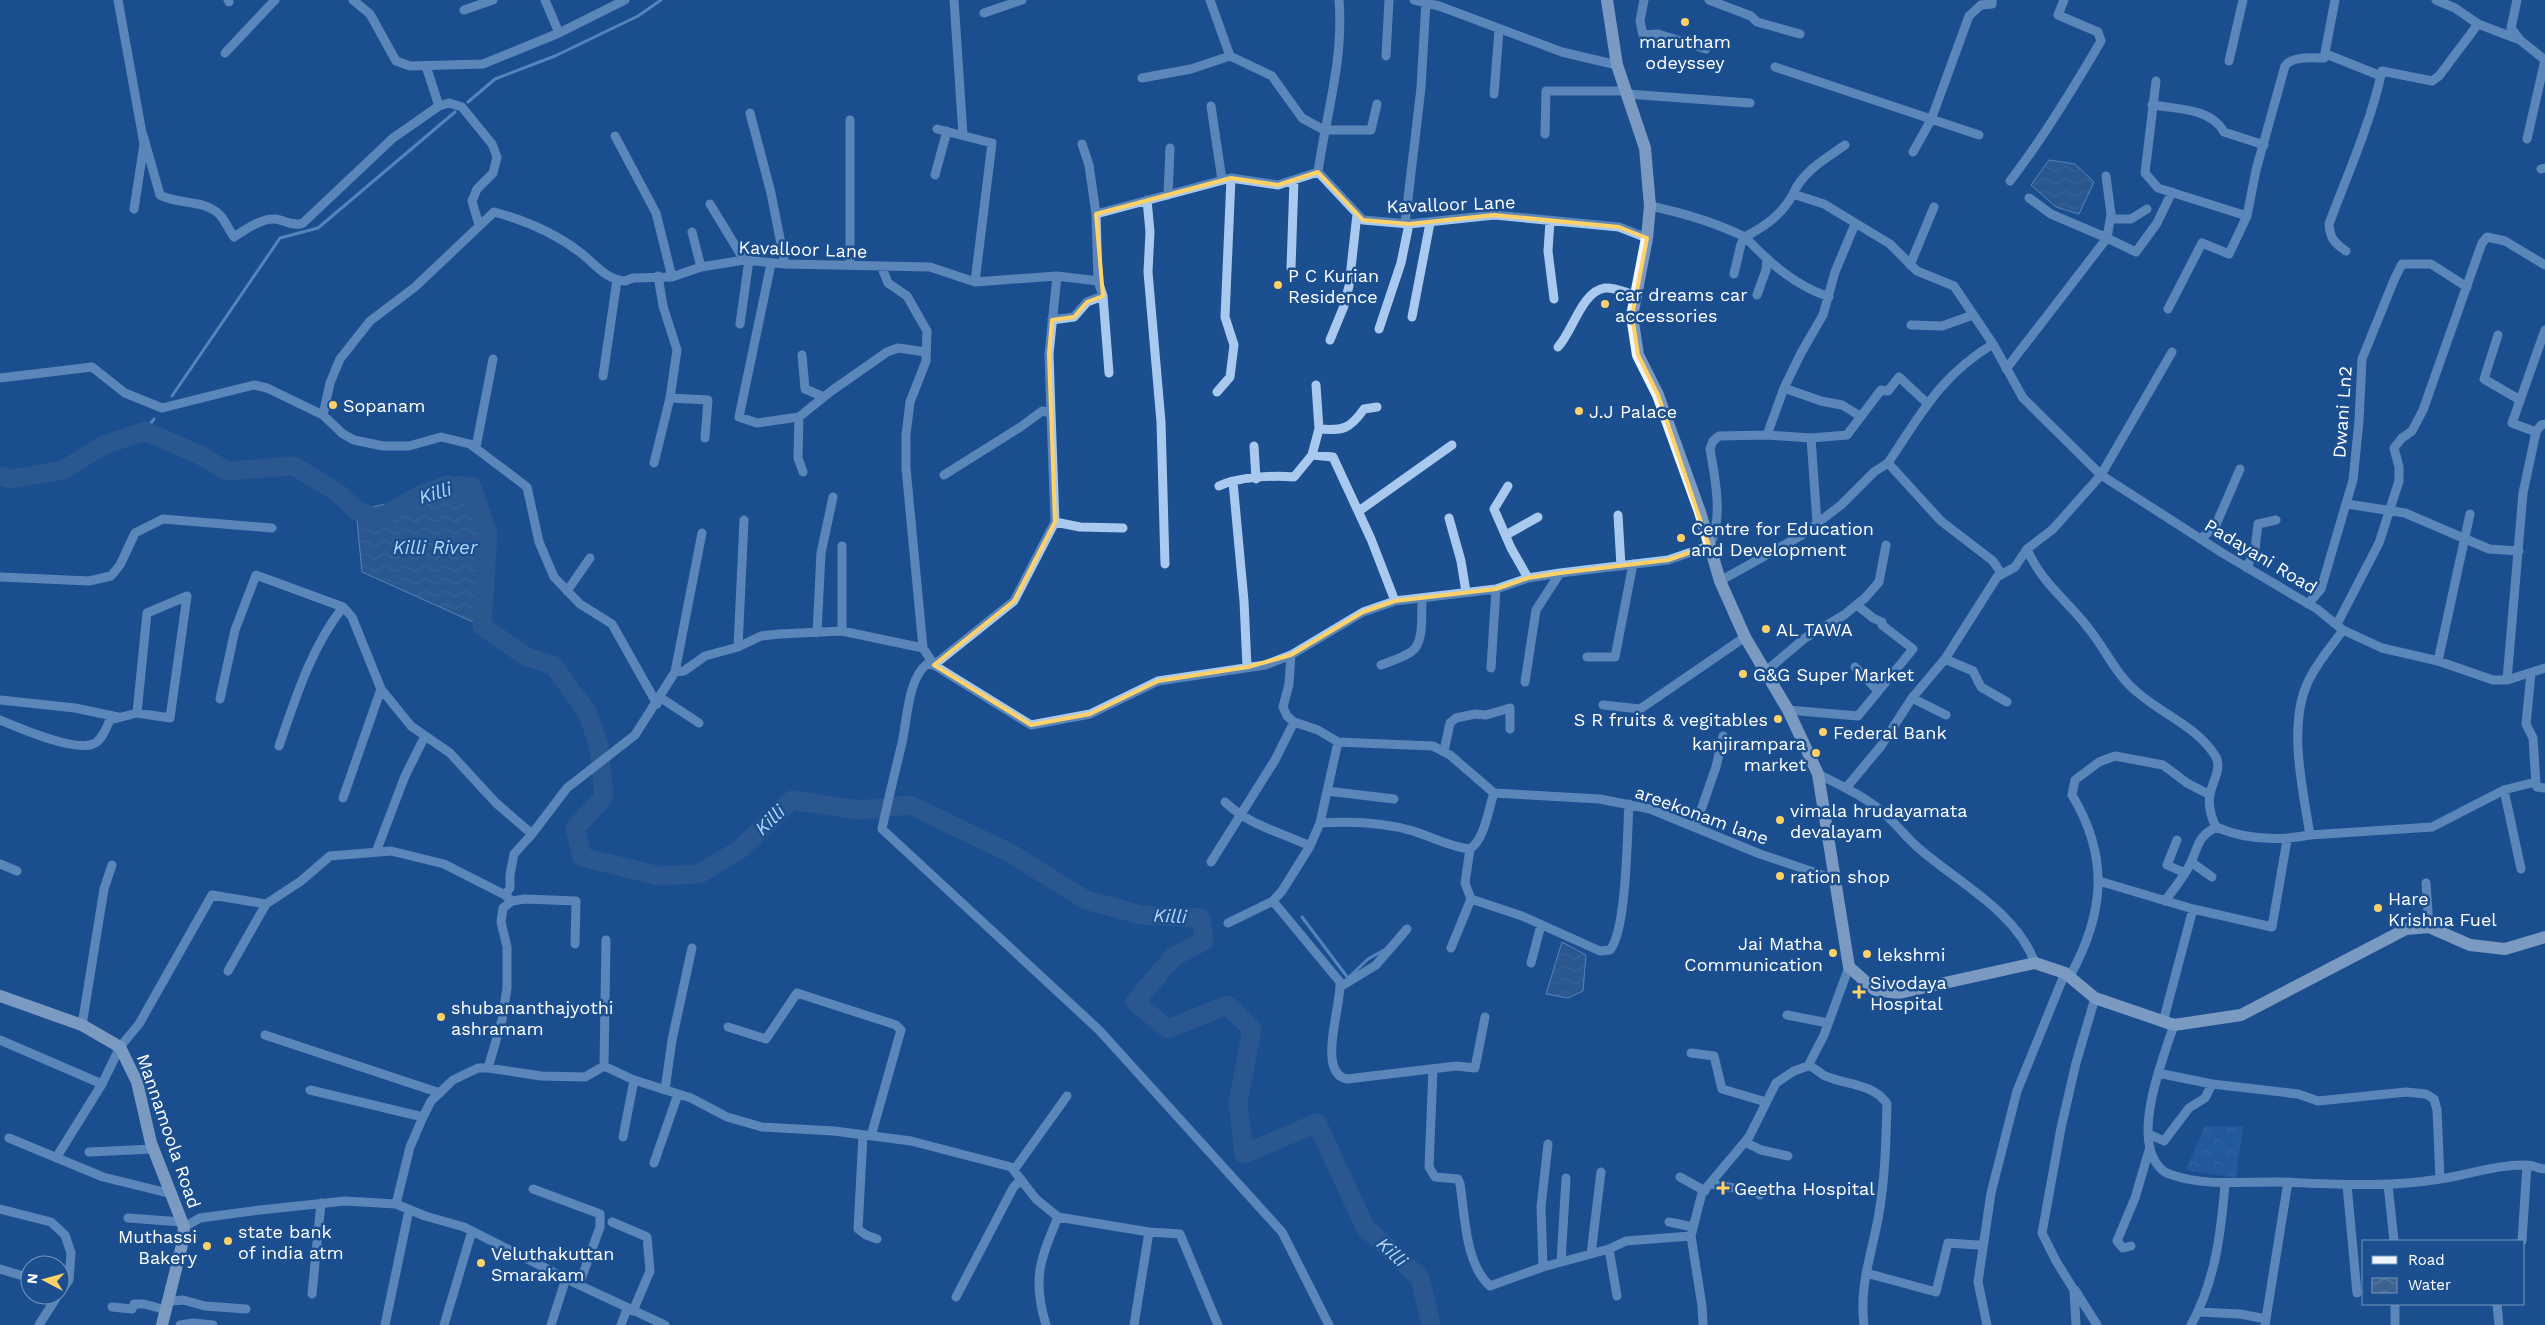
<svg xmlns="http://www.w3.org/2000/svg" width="2545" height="1325" viewBox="0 0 2545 1325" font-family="'Work Sans',sans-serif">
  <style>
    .park { fill: url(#park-crowns) }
    .water { fill: url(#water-waves); stroke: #9cc4f0 }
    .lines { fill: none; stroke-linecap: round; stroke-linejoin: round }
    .stream { stroke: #9cc4f0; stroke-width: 3 }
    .river { stroke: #3c6290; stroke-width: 19 }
    .minor { stroke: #a9c9ee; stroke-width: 9 }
    .major { stroke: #f0f6ff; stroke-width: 12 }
    .marked { fill: none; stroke: #ffd166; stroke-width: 4; stroke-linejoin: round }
    .poi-dot { fill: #ffd166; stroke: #1b4f8f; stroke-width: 2 }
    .labels { text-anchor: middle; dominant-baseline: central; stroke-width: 5; stroke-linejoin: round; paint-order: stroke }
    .poi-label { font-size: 18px; fill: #fff; stroke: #1b4f8f; text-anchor: start }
    .street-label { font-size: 18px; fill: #fff; stroke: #1b4f8f }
    .water-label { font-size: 19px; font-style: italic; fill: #b5d3f5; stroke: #1b4f8f }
  </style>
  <defs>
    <pattern id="park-crowns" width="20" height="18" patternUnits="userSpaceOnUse" patternTransform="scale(1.25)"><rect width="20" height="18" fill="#2e69ad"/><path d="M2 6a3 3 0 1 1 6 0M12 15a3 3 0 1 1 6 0" fill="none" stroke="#4d80b9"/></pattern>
    <pattern id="water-waves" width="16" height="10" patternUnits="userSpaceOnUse" patternTransform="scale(1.25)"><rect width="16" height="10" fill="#3c6290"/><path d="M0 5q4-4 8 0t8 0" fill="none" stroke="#597aa1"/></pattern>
  </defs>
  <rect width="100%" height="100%" fill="#1b4f8f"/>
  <path class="park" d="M2205 1126H2243L2236 1178 2186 1170Z"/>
  <path class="water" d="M2049 160 2075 164 2094 182 2079 214 2056 207 2031 185Z
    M472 487 488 534 482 626 362 572 356 510Z
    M1562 942 1586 955 1583 991 1568 998 1546 994Z"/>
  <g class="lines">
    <path class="stream" d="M468 102 495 79 555 56 638 16 661 0
      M172 396 280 238 318 228 455 112
      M145 431 154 419
      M1302 917 1348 978 1368 959 1384 950"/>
    <path class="river" d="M0 476 11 479 63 470 104 445 145 431 200 455 227 471 294 466 338 493 356 510 378 519 420 495 448 485 472 487 488 534 482 626 527 657 553 665 587 712 599 746 604 797 575 828 582 857 659 876 699 874 739 850 792 800 859 810 910 805 1010 853 1086 900 1141 915 1201 918 1204 941 1173 957 1135 1002 1168 1029 1227 1005 1252 1029 1238 1102 1244 1154 1317 1123 1365 1227 1420 1278 1431 1325"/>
    <path class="minor" d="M118 0 144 144 134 209
      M228 0 229 2
      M353 0 370 14 396 61 410 66 483 64 559 33 625 0
      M545 0 559 33
      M954 0 963 135
      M1210 0 1230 56 1272 76 1302 118 1311 123 1324 130H1371L1377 104
      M1414 0 1439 6 1562 52 1617 65
      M1644 0 1640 21 1643 35 1658 34 1706 49
      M1709 0 1751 16 1757 22 1800 34
      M2436 0 2455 8 2478 24 2520 40
      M2517 0 2511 28 2520 40 2545 60
      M464 10 493 0
      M984 13 1022 0
      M225 53 275 0
      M2326 54 2381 76
      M1386 56 1389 0
      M2229 61 2243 0
      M426 66 439 106
      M1775 67 1979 135
      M1142 78 1191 69 1230 56
      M2156 81 2145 173 2158 188 2247 216
      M1494 94 1499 30
      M1627 94 1750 103
      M2152 105C2176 109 2211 108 2224 132L2264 145
      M1211 106 1222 180
      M750 113 771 193 785 264
      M850 120V265
      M937 129 992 143 975 282
      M1545 134 1546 91H1626
      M143 135 160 195C178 205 203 199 219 214 225 220 229 230 234 237 245 230 261 218 275 219 285 220 293 227 303 223L393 138 439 106 449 103 462 107 492 144 497 157 493 173 477 189 472 201 479 225
      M615 136 656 213 672 277
      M2527 139 2545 60
      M1082 144 1089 165 1096 214
      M1913 152 1931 120 1969 16 1981 5 1992 4V0
      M2541 169 2545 168
      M1318 172C1326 115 1344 59 1339 0
      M935 175 947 131
      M2010 181C2044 137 2073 89 2101 41L2098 32 2058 15 2064 0
      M1793 194C1803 171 1825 159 1845 145
      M1168 195 1170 148
      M2029 198 2051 214 2107 238 2111 214 2106 176
      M1147 200 1150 232 1148 272 1161 422 1165 564
      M710 204 744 260
      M1650 206C1684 213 1714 222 1745 237 1765 226 1782 215 1793 194L1824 204 1890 244 1917 271 1954 286 1993 344 2023 398 2101 475 2053 529 2027 549C2042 584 2067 600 2089 629 2106 650 2116 675 2137 692 2163 715 2198 727 2216 757 2222 768 2212 783 2210 794 2208 805 2211 817 2216 827 2246 840 2278 841 2310 835
      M2110 219H2131L2147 209
      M1550 221 1548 251 1554 299
      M1405 224 1421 88 1426 1
      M692 232 701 267
      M2346 251C2334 243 2330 238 2329 224 2348 173 2370 125 2382 71L2432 81 2439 76 2478 24
      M771 264 739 417 757 423 799 417 830 392 887 352 898 348 926 352
      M1910 265 1934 207
      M882 268 888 283 907 296 927 331 926 361 910 402 906 435V468L923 648
      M1291 268 1294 180
      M1734 274 1741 244 1745 237C1770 263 1794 285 1829 297
      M1098 281 1103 296 1109 373
      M1757 295 1766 270 1767 259
      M2168 309 2202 243 2229 254 2247 216 2256 170 2285 66C2292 56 2312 58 2324 58L2335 0
      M1412 317 1430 223
      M1052 320 1074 317 1087 302 1103 296
      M740 324 749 260
      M1911 325 1942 326 1973 315
      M1379 329 1401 263 1409 224
      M2498 335 2484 379 2520 400
      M1330 340 1344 306 1349 286 1357 214
      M1558 347C1573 331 1582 291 1605 288 1614 287 1627 293 1636 295
      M2172 352 2101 475 2224 554 2317 609 2343 630 2382 648 2438 661 2493 680H2507L2545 668
      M802 355 805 389 824 397
      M2006 369 2107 238 2136 252 2157 223 2172 192
      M603 376 617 280
      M0 378 92 367 125 393 162 408 254 385 267 388 323 415 330 383 340 359 370 321 415 287 494 212C524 220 556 234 581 253 596 265 605 279 625 281L633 278 672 277 701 267 744 260 785 264 930 267 975 282 1057 276 1098 281 1096 214 1231 178 1278 185 1318 172 1363 220 1409 224 1494 215 1619 227 1647 238
      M1784 388 1821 401 1842 405 1860 416
      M1217 392 1230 377 1234 345 1225 317 1231 178
      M670 398 708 400 705 438
      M1051 413 1055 522 1014 601 934 665 927 664C908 678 907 721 902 743 895 772 888 800 882 829L1099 1030 1282 1232 1329 1325
      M323 415 343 434 354 440 383 446H409L441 437 470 444 527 487 539 542 554 577 580 604 612 624 657 704
      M799 417 798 458 803 472
      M1319 429C1343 431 1350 429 1364 409L1377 407
      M2536 432 2512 423 2545 330
      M1767 435 1811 438 1817 523
      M1811 438 1847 435 1881 390 1888 391 1899 377 1928 404
      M1254 446 1256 479
      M476 447 493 359
      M1312 455 1319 429 1316 385
      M654 463 670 398 677 350 663 306 658 276
      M1888 463 1941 521 1993 561 2001 573
      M944 475 1022 426 1042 411 1051 413 1049 354 1057 276
      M1233 482 1244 601 1247 667
      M1219 486C1237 477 1274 475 1294 477L1312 455 1333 457 1371 539 1395 601
      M1508 486 1494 509 1511 548 1528 578
      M2347 504 2405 513 2489 549 2519 551
      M1359 511 1452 445
      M1618 515 1621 566
      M1449 518 1461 561 1466 592
      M1055 522 1080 527 1123 528
      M1506 535 1538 517
      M2200 539 2215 527 2240 469
      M2247 568 2255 549 2258 524 2276 520
      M0 577 89 581 111 576 120 565 135 533 163 519 272 528
      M1720 581 1802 535 1841 505 1874 472 1888 463C1921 414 1940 376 1993 344
      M567 591 590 558
      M2308 604 2321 589 2353 480 2359 421 2362 359 2394 280 2402 264H2431L2467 287
      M2337 624 2379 543 2399 481V467L2394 448 2402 438 2412 431 2423 410 2482 243 2487 237 2505 241 2545 265
      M2343 630C2331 647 2315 665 2307 684 2288 727 2303 791 2310 835L2432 827 2504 790 2535 782
      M842 631V546
      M817 633 821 553 833 497
      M738 647 744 520
      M1587 657H1615L1633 564
      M1945 659 1973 671 1981 687 2007 702
      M2438 661 2470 514
      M1381 665C1391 661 1402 658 1411 652 1425 643 1421 613 1422 598
      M1855 667 1878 691
      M1491 668 1496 589
      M675 672 702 533
      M1765 672 1805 638 1844 615 1865 598 1879 582 1886 545
      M2531 673 2526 724 2533 738 2536 784 2537 787 2545 788
      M2507 680 2523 493 2536 432 2541 425 2545 424
      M1525 682 1536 610 1560 573
      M661 698 699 723
      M1912 698 1946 715
      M220 699 235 630 256 575 343 607
      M0 700 75 708 118 717
      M1603 705 1640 709 1745 637
      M1788 710 1858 716 1913 649 1882 625V622L1873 618 1857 605
      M0 720C19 728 74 752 93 744 102 741 106 728 110 720L137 713 170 718 187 596 147 613 137 713
      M1338 742 1433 746 1450 755 1494 793 1600 799 1650 809 1760 854 1834 879
      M279 746C296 697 311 648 343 607L352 617 381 689
      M1444 751 1450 723 1456 718 1475 714 1486 715 1510 708V729
      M1818 774C1842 786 1868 798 1887 816 1899 827 1909 841 1922 851 1961 884 2017 913 2035 963
      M1846 788 1881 746 1912 698 1945 659 1997 577 2015 567 2027 549
      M2504 790 2521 869
      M1327 791 1394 799
      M343 798 381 689 411 726 450 753 496 803 532 834
      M1225 802C1250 826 1278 831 1310 846
      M1320 823C1352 821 1383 822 1413 831 1432 837 1450 847 1470 849 1485 839 1488 810 1494 793
      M1695 827 1716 767 1723 736
      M2177 840 2167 865 2185 873
      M1470 849 1465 883 1471 899 1522 916 1600 951 1610 950C1627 929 1627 834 1629 804
      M376 852 405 776 425 736
      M1211 862 1275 760 1294 722
      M2191 862 2212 877
      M0 864 17 871
      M2099 881 2193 909 2272 927 2287 840
      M2426 883 2429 927
      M512 901 525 899 576 901 575 944
      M1273 901 1340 982C1342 1004 1316 1073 1347 1079L1456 1066 1475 1068 1485 1017
      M2165 901C2173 890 2182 879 2188 868 2199 849 2195 838 2216 827
      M1228 923 1273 901 1282 891 1310 846 1320 823 1338 742 1318 730 1294 722 1287 716 1283 707 1289 684 1291 655
      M1451 948 1471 899
      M1531 963 1541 925
      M228 971 266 904 301 881 330 856 391 851 444 864 505 895
      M2070 976C2104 914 2110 858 2072 795L2075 780 2099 762 2115 756 2163 765 2187 783 2210 795
      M1340 987 1376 965 1407 929
      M1787 1015 1828 1023
      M2163 1022 2193 909
      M82 1025 104 889 112 865
      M2174 1025C2163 1058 2135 1129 2155 1161 2159 1168 2164 1173 2172 1175 2208 1187 2244 1181 2281 1182 2334 1184 2387 1188 2440 1179 2468 1175 2498 1164 2527 1165 2533 1165 2539 1169 2545 1169
      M728 1027 766 1039 797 993 896 1025 901 1030 871 1136
      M265 1035 440 1093
      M0 1040 102 1084
      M1691 1053 1714 1056 1722 1089 1766 1102
      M604 1066 606 940
      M1808 1066C1816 1067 1820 1075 1828 1077 1848 1085 1874 1084 1887 1104 1886 1142 1885 1181 1878 1219 1871 1256 1859 1287 1864 1325
      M488 1068 502 1020 507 988V947L501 922 503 908 512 901 505 895 510 888V875L514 854 532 834 567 788 635 735 675 672 684 671 705 656 738 647 761 636 780 634 842 631 923 648 934 665 1031 725 1090 714 1158 681 1265 665 1291 655 1363 612 1395 601 1496 589 1528 578 1560 573 1668 560 1709 546C1724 520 1715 478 1710 449L1713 441 1719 436 1767 435 1784 388 1801 353 1823 315 1835 272 1855 224
      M1433 1069 1429 1167 1435 1177 1458 1179 1460 1184C1465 1215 1465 1264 1490 1286L1543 1267 1609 1249 1626 1241 1691 1236
      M2158 1073 2212 1084 2298 1094 2318 1101 2406 1092 2426 1094 2434 1099 2437 1110 2440 1179
      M310 1090 423 1117
      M665 1090 672 1040 692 948
      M2149 1134 2164 1141 2189 1108 2205 1098 2212 1084
      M863 1135 858 1229 866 1235 877 1239
      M623 1137 634 1080
      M9 1138 103 1177 172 1194
      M1745 1142 1761 1150 1788 1156
      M89 1152 153 1149
      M56 1158 102 1084 120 1047 139 1024 212 895 266 904
      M654 1163 678 1094
      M1014 1170 1067 1096
      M1680 1177 1705 1191
      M1711 1184 1757 1192 1760 1195
      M2347 1185 2357 1293
      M2388 1185 2394 1241
      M533 1189 600 1214V1227L579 1285
      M396 1204 410 1147 423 1117 431 1101 453 1080 478 1068H488L541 1076 585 1077 604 1066 634 1080 691 1098 727 1117 762 1127 834 1131 911 1141 1011 1167 1036 1199 1058 1217C1040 1260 1032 1279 1046 1325
      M0 1209 51 1222 65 1235 71 1253 69 1280 60 1293
      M1058 1217 1149 1232 1180 1234 1218 1325
      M128 1218 182 1222
      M612 1222 647 1237 650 1271 633 1311
      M1669 1222 1693 1227
      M184 1227 200 1218 260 1210 345 1201 396 1204 425 1216 464 1227 579 1285 665 1325
      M2522 1241 2527 1165
      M2131 1246 2123 1248 2117 1241 2135 1198 2150 1147
      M1609 1249 1617 1296
      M1591 1254 1601 1172
      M1561 1262 1566 1178
      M1543 1267 1541 1207 1548 1144
      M0 1269 30 1278
      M1866 1273 1936 1292 1948 1243 1978 1245
      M2075 1290 2097 1325
      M312 1294 321 1203
      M956 1297 1013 1188 1021 1179
      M2395 1304V1325
      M2497 1304 2499 1325
      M167 1306 171 1301 183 1300 205 1306 246 1309
      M112 1307 132 1309 134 1304H144L166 1310
      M2198 1312 2240 1314 2266 1319
      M39 1325 58 1295
      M180 1325 193 1323 213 1325
      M385 1325 409 1210
      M444 1325 472 1231
      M551 1325 566 1278
      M621 1325 627 1309
      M1134 1325 1149 1232
      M1703 1325 1702 1306 1691 1236 1702 1193 1749 1137 1776 1083 1794 1071 1808 1066 1824 1035 1849 967
      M1987 1325 1978 1282 1991 1193 2017 1091 2065 973
      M2076 1325 2074 1290 2056 1261 2042 1233 2061 1128 2076 1063 2095 998
      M2191 1325C2215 1282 2221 1233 2225 1184
      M2265 1325 2288 1182"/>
    <path class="major" d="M1607 0 1617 65 1645 148 1650 206 1647 238 1632 316 1638 355 1658 395 1700 512 1720 581 1745 637 1788 710 1818 774 1849 967 1875 990 1899 993 2035 963 2065 973 2095 998 2174 1025 2241 1015 2406 929 2429 927 2470 945 2505 949 2545 937
      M0 996 82 1025 120 1047 137 1082 151 1143 184 1227 182 1245 162 1325"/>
  </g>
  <path d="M0 0H2545V1325H0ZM1318 172 1363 220 1409 224 1494 215 1619 227 1647 238 1632 316 1638 355 1658 395 1709 546 1668 560 1560 573 1528 578 1496 589 1395 601 1363 612 1291 655 1248 667 1158 681 1090 714 1031 725 934 665 1014 601 1055 522 1049 354 1052 320 1074 317 1087 302 1103 296 1096 214 1231 178 1278 185Z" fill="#1b4f8f" fill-opacity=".55" fill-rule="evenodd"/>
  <path class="marked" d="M1318 172 1363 220 1409 224 1494 215 1619 227 1647 238 1632 316 1638 355 1658 395 1709 546 1668 560 1560 573 1528 578 1496 589 1395 601 1363 612 1291 655 1248 667 1158 681 1090 714 1031 725 934 665 1014 601 1055 522 1049 354 1052 320 1074 317 1087 302 1103 296 1096 214 1231 178 1278 185Z"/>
  <g class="poi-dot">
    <circle cx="1685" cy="22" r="5"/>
    <circle cx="1278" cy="285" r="5"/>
    <circle cx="1605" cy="304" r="5"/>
    <circle cx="333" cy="405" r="5"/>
    <circle cx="1579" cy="411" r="5"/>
    <circle cx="1681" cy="538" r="5"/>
    <circle cx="1766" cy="629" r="5"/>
    <circle cx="1743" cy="674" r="5"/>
    <circle cx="1778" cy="719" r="5"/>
    <circle cx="1823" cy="732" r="5"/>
    <circle cx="1816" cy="753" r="5"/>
    <circle cx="1780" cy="820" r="5"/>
    <circle cx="1780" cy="876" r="5"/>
    <circle cx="2378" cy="908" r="5"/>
    <circle cx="1833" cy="953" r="5"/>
    <circle cx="1867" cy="954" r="5"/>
    <path d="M1856.5 984.5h5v5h5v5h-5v5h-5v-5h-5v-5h5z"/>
    <circle cx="441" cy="1017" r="5"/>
    <path d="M1720.5 1180.5h5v5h5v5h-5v5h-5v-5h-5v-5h5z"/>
    <circle cx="228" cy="1241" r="5"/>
    <circle cx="207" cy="1246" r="5"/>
    <circle cx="481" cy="1263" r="5"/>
  </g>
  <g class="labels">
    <g class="poi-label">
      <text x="1685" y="41" text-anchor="middle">marutham<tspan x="1685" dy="21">odeyssey</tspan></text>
      <text x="1288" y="275">P C Kurian<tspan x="1288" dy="21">Residence</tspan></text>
      <text x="1615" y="294">car dreams car<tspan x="1615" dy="21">accessories</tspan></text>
      <text x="343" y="405">Sopanam</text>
      <text x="1589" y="411">J.J Palace</text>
      <text x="1691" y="528">Centre for Education<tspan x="1691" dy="21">and Development</tspan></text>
      <text x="1776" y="629">AL TAWA</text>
      <text x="1753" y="674">G&amp;G Super Market</text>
      <text x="1768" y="719" text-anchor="end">S R fruits &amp; vegitables</text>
      <text x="1833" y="732">Federal Bank</text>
      <text x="1806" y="743" text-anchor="end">kanjirampara<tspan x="1806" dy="21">market</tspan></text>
      <text x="1790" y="810">vimala hrudayamata<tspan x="1790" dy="21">devalayam</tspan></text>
      <text x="1790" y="876">ration shop</text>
      <text x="2388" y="898">Hare<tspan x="2388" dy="21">Krishna Fuel</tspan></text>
      <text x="1823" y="943" text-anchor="end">Jai Matha<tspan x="1823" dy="21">Communication</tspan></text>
      <text x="1877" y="954">lekshmi</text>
      <text x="1870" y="982">Sivodaya<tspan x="1870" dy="21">Hospital</tspan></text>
      <text x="451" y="1007">shubananthajyothi<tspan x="451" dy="21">ashramam</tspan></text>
      <text x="1734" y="1188">Geetha Hospital</text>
      <text x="238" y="1231">state bank<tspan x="238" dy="21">of india atm</tspan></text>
      <text x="197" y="1236" text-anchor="end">Muthassi<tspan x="197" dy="21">Bakery</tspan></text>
      <text x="491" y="1253">Veluthakuttan<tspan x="491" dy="21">Smarakam</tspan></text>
    </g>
    <g class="street-label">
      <text transform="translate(1451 204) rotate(-2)">Kavalloor Lane</text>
      <text transform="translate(803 249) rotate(2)">Kavalloor Lane</text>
      <text transform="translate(2342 412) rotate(-86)">Dwani Ln2</text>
      <text transform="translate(2261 556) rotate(31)">Padayani Road</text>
      <text transform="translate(1702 815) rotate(20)">areekonam lane</text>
      <text transform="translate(169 1131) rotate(71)">Mannamoola Road</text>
    </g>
    <g class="water-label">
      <text transform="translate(435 493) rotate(-17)">Killi</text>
      <text x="435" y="547">Killi River</text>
      <text transform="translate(770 820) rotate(-44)">Killi</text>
      <text transform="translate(1170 916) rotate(3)">Killi</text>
      <text transform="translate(1392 1252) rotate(43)">Killi</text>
    </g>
  </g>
  <rect x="2362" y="1240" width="162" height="65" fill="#1b4f8f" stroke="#7695bc"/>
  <rect x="2372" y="1256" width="25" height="8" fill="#f0f6ff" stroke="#7695bc"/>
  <text x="2408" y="1265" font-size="15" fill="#ffffff">Road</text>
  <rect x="2372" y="1278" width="25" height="15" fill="url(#water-waves)" stroke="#7695bc"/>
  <text x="2408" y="1290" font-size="15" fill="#ffffff">Water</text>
  <g transform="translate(45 1280) rotate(276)"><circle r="24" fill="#1b4f8f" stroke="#7695bc"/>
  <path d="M0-4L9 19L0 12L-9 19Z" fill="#ffd166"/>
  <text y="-8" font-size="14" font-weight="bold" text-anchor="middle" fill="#ffffff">N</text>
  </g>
</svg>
